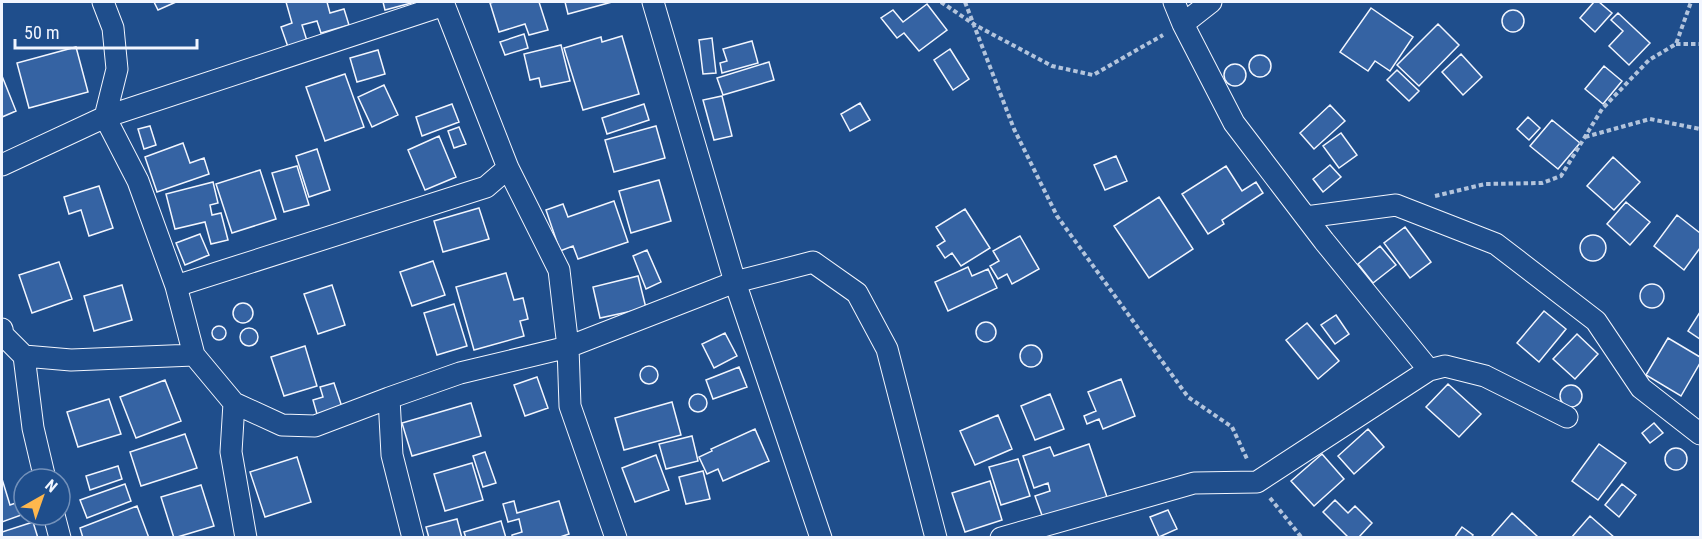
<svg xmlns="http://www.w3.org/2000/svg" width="1702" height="539" viewBox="0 0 1702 539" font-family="'Roboto Condensed',sans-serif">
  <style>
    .building { fill: #3563a3; stroke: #f2f6ff; stroke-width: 1.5 }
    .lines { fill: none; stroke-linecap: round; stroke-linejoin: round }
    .minor-casing { stroke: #f2f6ff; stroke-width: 23 }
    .path { stroke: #b3c4dc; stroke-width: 4; stroke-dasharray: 4.5 3; stroke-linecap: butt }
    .minor { stroke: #1f4e8c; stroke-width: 21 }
  </style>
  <rect width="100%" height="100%" fill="#1f4e8c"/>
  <path class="building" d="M154 2H176L158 10Z
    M286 2H327L330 13 344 9 349 25 321 33 317 21 302 25 307 41 288 47 281 27 292 23Z
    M383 2H415L385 10Z
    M494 2H539L548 30 529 35 525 24 499 32 490 3Z
    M565 2H612L568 14Z
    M1594 2H1599L1612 13 1595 32 1580 18Z
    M927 4 947 30 919 51 904 33 897 38 881 18 893 10 903 22Z
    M1371 8 1413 37 1390 71 1375 61 1368 71 1340 52Z
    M1502 21a11 11 0 1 1 22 0a11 11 0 1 1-22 0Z
    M1618 13 1650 43 1629 65 1609 46 1623 31 1611 20Z
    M1438 24 1459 45 1419 86 1397 65Z
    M524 34 528 48 505 55 500 42Z
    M622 36 639 94 583 110 564 48 601 37 602 42Z
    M712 38 716 73 703 74 699 40Z
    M752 41 758 63 722 73 720 63 727 61 723 49Z
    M561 45 570 81 541 87 539 78 530 80 524 54Z
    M76 47 88 92 29 108 17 63Z
    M950 49 969 79 953 90 934 60Z
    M378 50 385 74 357 82 350 58Z
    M1461 54 1482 77 1463 95 1442 72Z
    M1249 66a11 11 0 1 1 22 0a11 11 0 1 1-22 0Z
    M769 62 774 80 723 95 717 78Z
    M1224 75a11 11 0 1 1 22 0a11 11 0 1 1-22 0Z
    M1604 66 1622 81 1603 104 1585 89Z
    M1397 70 1419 91 1409 101 1387 80Z
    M345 74 364 127 325 141 306 87Z
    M2 76 16 111 2 117Z
    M384 85 398 115 372 127 358 97Z
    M722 96 732 136 714 140 703 100Z
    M860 103 870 120 850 131 841 114Z
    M452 104 459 122 422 136 416 117Z
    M644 104 649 120 607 134 602 118Z
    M1330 105 1345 121 1314 149 1300 133Z
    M1528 117 1540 128 1529 140 1517 129Z
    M1552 120 1580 143 1558 169 1530 146Z
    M150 126 156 145 144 149 138 129Z
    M656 126 665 158 614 172 605 140Z
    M459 127 466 144 454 148 448 131Z
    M1341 133 1357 155 1339 168 1323 146Z
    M439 136 456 177 425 190 408 150Z
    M183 143 190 163 204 158 209 174 157 192 145 157Z
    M317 149 330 190 309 197 296 156Z
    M1116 156 1127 181 1105 190 1094 165Z
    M1613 157 1640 182 1614 210 1587 186Z
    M1330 165 1341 177 1323 192 1313 179Z
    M297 166 309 205 284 212 272 173Z
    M1226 166 1242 191 1256 182 1263 193 1222 220 1224 224 1208 234 1182 194Z
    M260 170 276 219 232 233 216 184Z
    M659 180 671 221 631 233 619 191Z
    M213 182 218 203 210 205 212 215 221 213 228 240 211 244 205 222 175 229 166 194Z
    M99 186 113 228 89 236 81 210 69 214 64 197Z
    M1159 197 1193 249 1149 278 1114 226Z
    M614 201 628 242 578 259 573 246 560 251 546 210 563 204 568 217Z
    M1626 202 1650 222 1630 245 1607 224Z
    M479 208 489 239 443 252 434 221Z
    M965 209 990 248 961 266 952 253 945 258 937 246 945 241 936 227Z
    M1677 215 1700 233V248L1684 270 1654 246Z
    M1405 227 1431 262 1410 278 1384 243Z
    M200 234 209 255 185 265 176 243Z
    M1580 248a13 13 0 1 1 26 0a13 13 0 1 1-26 0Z
    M1020 236 1039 269 1012 284 1007 274 998 279 990 266 999 261 993 251Z
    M1380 246 1396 265 1373 283 1358 264Z
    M647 250 661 282 646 289 633 256Z
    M433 261 445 295 412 306 400 272Z
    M59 262 72 299 32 313 19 275Z
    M968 267 972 276 988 269 997 288 948 311 935 282Z
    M506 273 514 300 523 298 528 319 520 321 524 336 474 350 456 287Z
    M638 276 646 308 600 318 593 287Z
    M1640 296a12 12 0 1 1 24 0a12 12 0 1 1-24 0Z
    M122 285 132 320 94 331 84 296Z
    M332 285 345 325 318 334 304 294Z
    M233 313a10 10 0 1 1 20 0a10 10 0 1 1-20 0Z
    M454 304 467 346 437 355 424 313Z
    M1544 311 1566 329 1539 362 1517 343Z
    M1700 312V339L1688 331Z
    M1336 315 1349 334 1335 344 1321 325Z
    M976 332a10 10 0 1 1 20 0a10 10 0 1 1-20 0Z
    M1307 323 1339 361 1318 379 1286 340Z
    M212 333a7 7 0 1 1 14 0a7 7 0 1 1-14 0Z
    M240 337a9 9 0 1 1 18 0a9 9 0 1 1-18 0Z
    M725 333 737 356 714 368 702 344Z
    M1577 334 1598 354 1575 379 1553 359Z
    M1668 338 1700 357V363L1681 396 1646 375Z
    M1020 356a11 11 0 1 1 22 0a11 11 0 1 1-22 0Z
    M305 346 317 386 284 396 271 357Z
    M640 375a9 9 0 1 1 18 0a9 9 0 1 1-18 0Z
    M739 367 747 387 713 399 706 380Z
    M537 377 548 408 525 416 514 385Z
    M1121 379 1135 416 1103 429 1099 419 1087 424 1084 416 1096 411 1088 392Z
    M165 380 181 421 136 438 120 397Z
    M334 383 342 407 317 414 313 400 323 397 320 387Z
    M1448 384 1481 414 1459 437 1426 407Z
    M1560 396a11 11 0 1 1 22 0a11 11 0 1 1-22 0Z
    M1050 394 1064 429 1035 440 1021 406Z
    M689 403a9 9 0 1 1 18 0a9 9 0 1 1-18 0Z
    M109 399 121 434 78 447 67 412Z
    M672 402 681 435 624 450 615 418Z
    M471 403 481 436 412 456 402 423Z
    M998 415 1012 449 975 465 960 431Z
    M1654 423 1663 433 1650 443 1642 433Z
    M755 429 769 461 723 481 718 469 707 474 699 457 712 451 711 449Z
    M1368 429 1384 447 1354 474 1338 456Z
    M185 434 197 468 141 486 130 452Z
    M692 436 698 461 666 469 659 444Z
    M1089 444 1107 497 1043 518 1035 496 1050 491 1048 483 1034 488 1023 456 1050 447 1054 456Z
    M1599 444 1626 463 1598 500 1572 481Z
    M1665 459a11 11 0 1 1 22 0a11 11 0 1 1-22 0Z
    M485 452 496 483 483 487 473 456Z
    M1322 454 1344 479 1314 506 1291 481Z
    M656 455 669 490 635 502 622 468Z
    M297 457 311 502 265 517 250 472Z
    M1018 459 1030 496 1001 505 989 467Z
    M472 463 483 500 445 511 434 474Z
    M118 466 122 479 90 490 86 476Z
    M703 471 710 499 686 504 679 477Z
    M2 479 10 505 24 500V514L2 522Z
    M990 481 1002 520 965 532 952 493Z
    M125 484 131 501 87 518 80 500Z
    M1622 484 1636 495 1619 517 1605 505Z
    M201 485 214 526 174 538 161 497Z
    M1335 500 1348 513 1355 506 1372 523 1358 538H1349L1323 512Z
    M514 501 517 513 559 501 569 534 557 538H512V535L522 532 519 519 508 522 503 504Z
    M137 506 149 538H83L80 528Z
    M1168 510 1177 529 1159 537 1150 517Z
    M1512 513 1537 536 1535 538H1490Z
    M1590 516 1615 538H1571Z
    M457 519 462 538H429L426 527Z
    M501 521 506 538H466L464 532Z
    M33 522 38 538H2V532Z
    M1462 527 1473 535 1471 538H1454Z"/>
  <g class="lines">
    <g class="minor-casing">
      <path id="minor" d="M103 2 113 28 117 69 105 117 138 181 176 286 486 187 508 168
        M443 2 508 168 559 270 568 347 570 406 616 538
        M653 2 735 282 821 538
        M1174 2 1183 24
        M1211 2 1183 24 1234 123 1324 241 1429 370 1445 366 1485 376 1567 417
        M2 165 105 117 444 5
        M1306 217 1396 205 1496 244 1596 321 1641 388 1700 434
        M176 286 194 355 234 403 231 452 246 538
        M2 329 3 335 24 356 33 428 45 479
        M24 356 71 360 194 355
        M234 403 282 425 315 426 389 398
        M54 515 60 538
        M413 538 392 455 389 398 460 373 568 347 735 282 813 262 857 293 887 349 936 538
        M1001 538 1194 483 1257 482 1429 370"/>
    </g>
    <path class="path" d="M941 2 975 25 1052 66 1093 75 1163 35
      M965 2 1014 129 1057 216 1188 397 1232 427 1248 461
      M1676 44H1700
      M1585 137 1650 119 1700 129
      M1435 196 1485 184 1542 183 1561 176 1602 109 1649 60 1676 44 1691 2
      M1270 498 1302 538"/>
    <use href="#minor" class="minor"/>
  </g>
  <rect width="1702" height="539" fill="none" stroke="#f2f6ff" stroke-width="6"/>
  <g transform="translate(42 497) rotate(40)"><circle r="28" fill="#1f4e8c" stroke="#7391ba" stroke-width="1.5"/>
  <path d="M0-4.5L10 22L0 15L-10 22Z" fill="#ffb74d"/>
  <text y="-9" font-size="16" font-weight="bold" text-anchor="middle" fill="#f2f6ff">N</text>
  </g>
  <path d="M15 39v9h182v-9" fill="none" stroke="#f2f6ff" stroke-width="3"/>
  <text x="24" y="39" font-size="18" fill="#f2f6ff" stroke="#1f4e8c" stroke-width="4.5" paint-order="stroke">50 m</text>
</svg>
